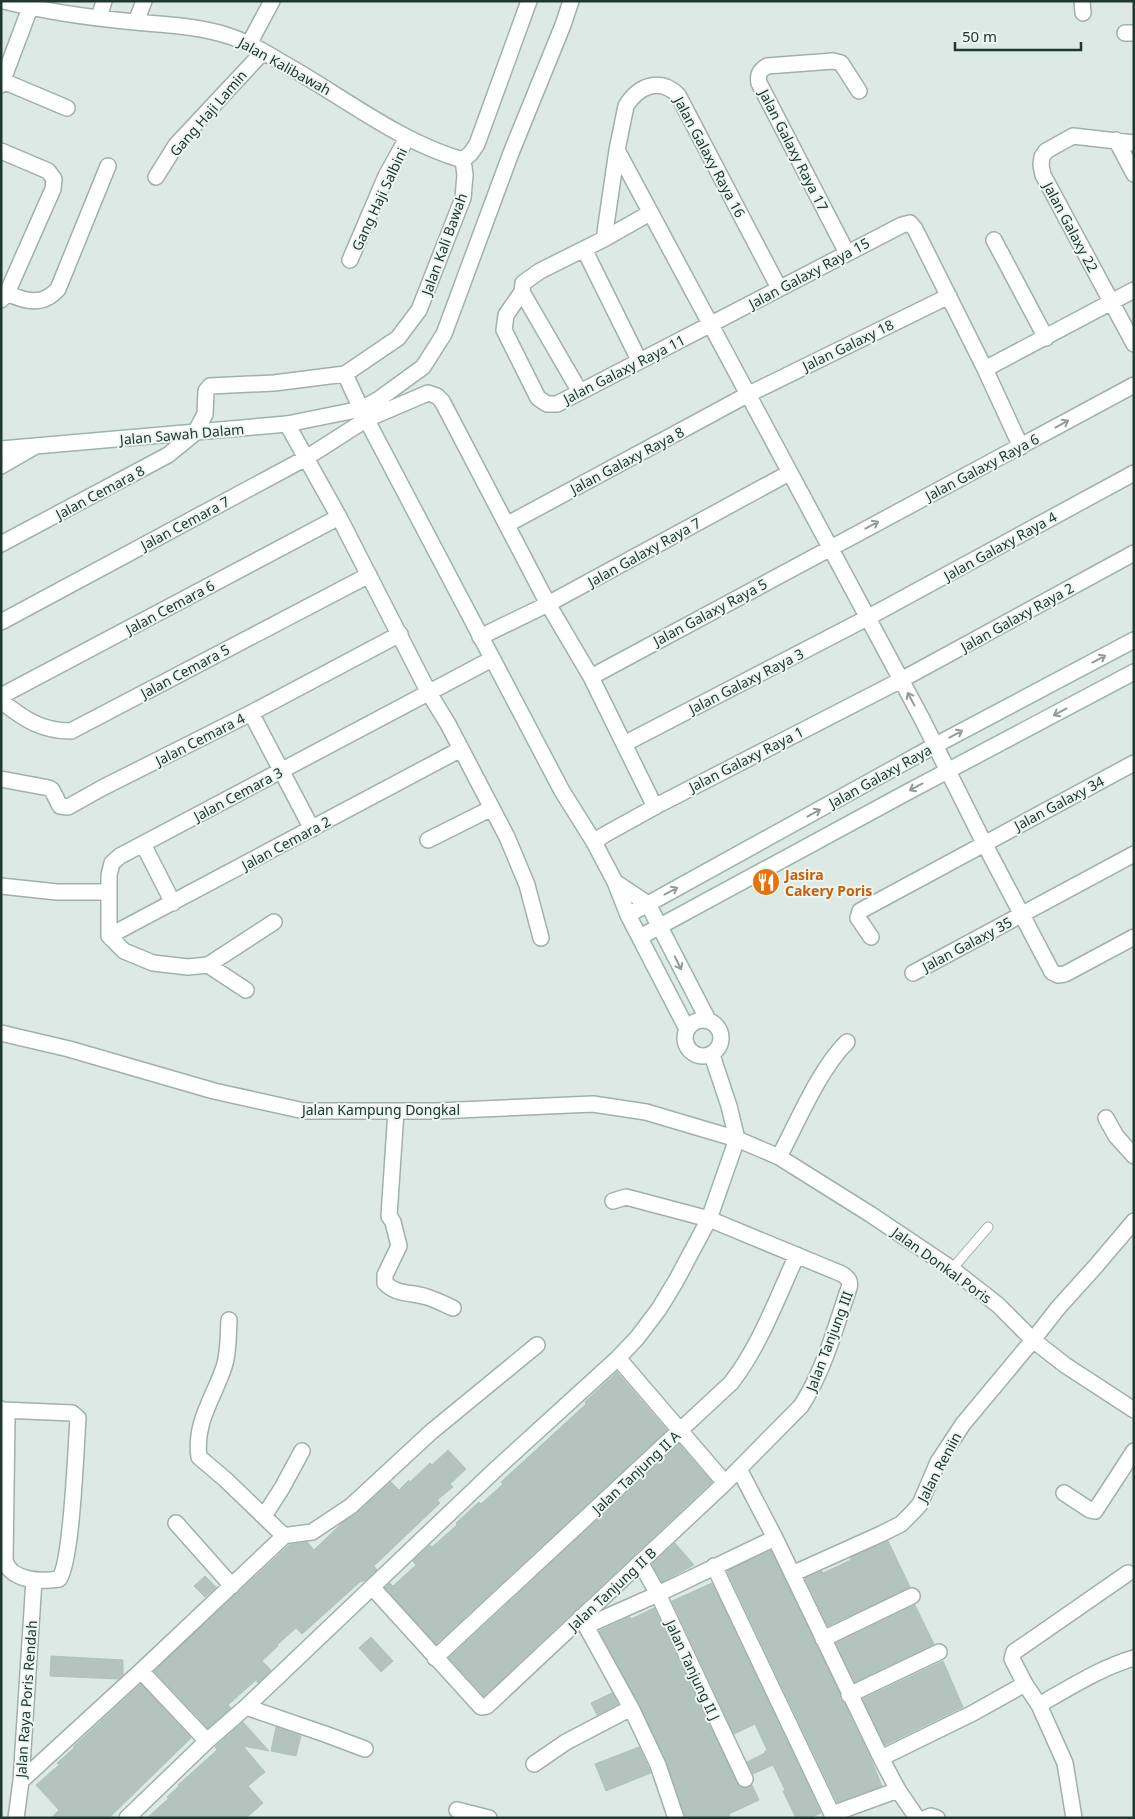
<svg xmlns="http://www.w3.org/2000/svg" width="1135" height="1819" viewBox="0 0 1135 1819" font-family="'Noto Sans',sans-serif">
  <style>
    .building { fill: #b3c3bd; stroke: #b0c2bb }
    .lines { fill: none; stroke-linecap: round; stroke-linejoin: round }
    .lane-casing { stroke: #a1b0ab; stroke-width: 11 }
    .street-casing { stroke: #a1b0ab; stroke-width: 18 }
    .secondary-casing { stroke: #9db4ac; stroke-width: 18 }
    .lane { stroke: #fff; stroke-width: 9 }
    .street { stroke: #fff; stroke-width: 15 }
    .secondary { stroke: #fff; stroke-width: 15 }
    .oneway { stroke: #909c98 }
    .labels { text-anchor: middle; dominant-baseline: central; stroke-width: 4; stroke-linejoin: round; paint-order: stroke }
    .street-label { font-size: 14px; fill: #203832; stroke: #edf6f2 }
    .food-label { font-size: 14px; font-weight: bold; fill: #c56008; stroke: #edf6f2; text-anchor: start }
  </style>
  <rect width="100%" height="100%" fill="#dde9e4"/>
  <path class="building" d="M617 1372 667 1430 436 1644 385 1588 390 1583 393 1586 416 1565 413 1561 430 1545 432 1547 457 1525 456 1523 479 1502 481 1504 503 1484 501 1482 586 1404 585 1402Z
    M679 1444 712 1482 484 1696 449 1658Z
    M448 1450 466 1469 450 1484 453 1487 437 1500 440 1503 374 1566 377 1570 367 1579 362 1582 361 1581 302 1634 296 1628 277 1645 278 1646 262 1661 271 1670 258 1683 256 1680 228 1705 231 1708 208 1728 154 1671 289 1545 307 1542 314 1550 342 1523 357 1513 391 1482 399 1490 409 1480 410 1482 430 1463 432 1465Z
    M888 1541 910 1587 828 1626 805 1578 822 1571 823 1573 851 1560 850 1558Z
    M675 1543 694 1565 662 1582 652 1564Z
    M771 1550 840 1694V1699L844 1703 870 1757 882 1786 837 1802 727 1571Z
    M205 1576 216 1587 205 1597 194 1586Z
    M712 1583 821 1813 810 1818H796L783 1791 785 1790 773 1765 753 1774 747 1762 765 1753 764 1752 767 1750 755 1724 734 1734 672 1601Z
    M915 1605 934 1644 855 1682 836 1643Z
    M654 1608 737 1783 744 1788 752 1785 759 1800 729 1814 730 1818H686L666 1761 639 1704 599 1631 630 1617 631 1619Z
    M371 1637 393 1661 381 1672 359 1648Z
    M51 1656 123 1660V1675L118 1679 50 1676Z
    M943 1661 963 1707 885 1745 863 1699Z
    M141 1684 191 1738 109 1818H51L59 1810 36 1785 59 1765 57 1763 74 1748 73 1747Z
    M612 1693 618 1704 597 1715 591 1703Z
    M243 1722 269 1751 243 1746 265 1772 248 1786 263 1803 246 1818H147L169 1798 167 1797 179 1786 178 1785 217 1750 215 1747Z
    M276 1727 301 1736 296 1756 271 1751Z
    M639 1747 651 1773 606 1791 595 1764Z"/>
  <g class="lines">
    <g class="lane-casing">
      <path id="lane" d="M952 1269 988 1227"/>
    </g>
    <g class="street-casing">
      <path id="street" d="M4 1C47 12 92 18 135 22 167 25 199 26 229 36 248 42 266 53 283 63 342 96 399 142 463 160
        M1082 1 1083 13
        M99 18 104 1
        M136 22 144 1
        M1125 33H1134
        M249 44 272 1
        M3 81 67 108
        M1 85 30 8
        M1116 140 1134 174
        M1134 143 1073 136 1046 151 1042 157 1041 165 1043 175 1134 344
        M617 150 921 717 984 843 1052 972 1058 975 1065 974 1134 937
        M1 151 48 171 54 179 53 189 7 293 1 300
        M156 177 176 145 263 52
        M604 239 617 150 626 106C638 86 660 77 678 95L779 288
        M994 240 1046 338
        M584 249 639 360
        M847 253 759 83C757 74 760 70 767 66L833 61 841 63 859 91
        M350 260 386 176 407 138
        M522 292 506 315 504 330 538 398 547 404H557L902 225 910 223 915 229 985 369 1021 447
        M7 293C26 302 43 306 58 289L108 166
        M985 369 1134 290
        M345 374 361 409 379 399 423 367 444 334 511 153 563 25 571 1
        M580 392 522 292 523 283 540 271 604 239 650 213
        M287 424 339 517 429 693 448 724 507 837 527 885 541 938
        M1 466 34 447
        M508 524 747 395 949 296
        M1 544 168 455 195 433 205 414 206 391 210 386 274 383 345 374 398 338 419 310 463 198 465 175 463 160 471 153 477 144 529 1
        M1 622 306 458 367 419 428 393 437 396 442 401 548 604 591 677 655 807
        M480 637 548 604 789 473
        M591 677 1134 385
        M1 696 339 517
        M1 701C24 719 41 731 71 731L369 575
        M251 713 312 829
        M624 744 867 618 1134 473
        M1 779 49 788 52 790 60 806 68 807 102 788 251 713 400 634
        M428 840 492 808
        M594 842 604 835 660 804 901 680 1134 553
        M143 844 173 903
        M1 886 57 892H108
        M109 936V875L112 863 120 856 492 659
        M109 936 461 749
        M109 936 124 951 153 963 188 967 208 965 246 990
        M871 937 858 918 860 911 1134 763
        M208 965 274 922
        M913 973 1134 854
        M1 1033 69 1049 214 1091 304 1111H437L593 1104 646 1112 737 1139 779 1157 870 1214 952 1269 998 1305 1033 1340 1065 1365 1134 1410
        M396 1111 389 1216 393 1222 399 1246 385 1275V1283C396 1295 412 1292 427 1297 436 1300 444 1304 453 1308
        M1106 1118 1116 1136 1134 1156
        M779 1157C797 1123 820 1068 847 1042
        M618 1358 725 1483
        M1 1409 6 1413 7 1419 5 1561C11 1581 41 1582 59 1579 72 1563 76 1445 78 1418L72 1413 3 1410
        M739 1469 775 1538 881 1758 898 1790 917 1818
        M1064 1493 1090 1510 1095 1511 1134 1451
        M264 1516 282 1488 302 1451
        M176 1523 232 1586
        M282 1536 312 1532 351 1506 431 1432 537 1345
        M640 1562 658 1594 745 1779
        M714 1566 832 1814 898 1790
        M792 1574 881 1534 901 1524 913 1512 920 1504 938 1462 963 1424 1033 1340 1058 1308 1095 1267 1134 1221
        M372 1587 481 1707 487 1706 725 1483 801 1406C824 1371 835 1328 849 1288 851 1281 848 1278 842 1274L709 1219 626 1197 613 1201
        M581 1617 631 1708 658 1765 676 1818
        M586 1626 658 1594 775 1538
        M823 1639 912 1596
        M435 1658 731 1383C760 1346 777 1298 797 1255
        M141 1671 207 1741
        M1025 1684 1012 1659 1014 1652 1128 1573
        M849 1695 939 1652
        M1039 1705C1069 1688 1100 1668 1134 1658
        M246 1707 325 1734 365 1749
        M881 1758 973 1713 1025 1684 1039 1705 1065 1763 1074 1818
        M534 1764 566 1742 631 1708
        M21 1781 141 1671 282 1538 281 1533 226 1480 199 1457C194 1423 214 1397 224 1367 229 1352 228 1335 229 1320
        M457 1810 489 1818
        M16 1818 21 1781 34 1580
        M926 1818 931 1816 937 1818"/>
    </g>
    <g class="secondary-casing">
      <path id="secondary" d="M1 449 287 424 361 409 562 791 594 842 615 882 628 915 687 1029
        M615 882 648 904 708 1020
        M628 915 934 746 1134 640
        M640 937 904 794 1134 672
        M685 1038a18 18 0 1 1 36 0a18 18 0 1 1-36 0Z
        M127 1818 207 1741 246 1707 495 1470 618 1358 637 1338 659 1309 676 1281 709 1219 737 1139 729 1106 712 1055"/>
    </g>
    <use href="#lane" class="lane"/>
    <use href="#street" class="street"/>
    <use href="#secondary" class="secondary"/>
  </g>
  <defs><path id="oneway-shaft" d="M-6 0H5M1.5-3L5.5 0L1.5 3" fill="none" stroke-width="1.6" stroke-linecap="round" stroke-linejoin="round" transform="scale(1.25)"/></defs>
  <g class="oneway">
    <use href="#oneway-shaft" transform="translate(1062 424) rotate(-29)"/>
    <use href="#oneway-shaft" transform="translate(872 525) rotate(-28)"/>
    <use href="#oneway-shaft" transform="translate(1099 659) rotate(-28)"/>
    <use href="#oneway-shaft" transform="translate(911 699) rotate(-118)"/>
    <use href="#oneway-shaft" transform="translate(1060 712) rotate(152)"/>
    <use href="#oneway-shaft" transform="translate(956 734) rotate(-28)"/>
    <use href="#oneway-shaft" transform="translate(916 787) rotate(152)"/>
    <use href="#oneway-shaft" transform="translate(814 813) rotate(-29)"/>
    <use href="#oneway-shaft" transform="translate(671 891) rotate(-28)"/>
    <use href="#oneway-shaft" transform="translate(678 963) rotate(63)"/>
  </g>
  <defs>
    <g id="restaurant-disc" transform="scale(1.4375)"><circle r="9.5" fill="#e8710a" stroke="#edf6f2"/><path d="M-5-6h1v4h1v-4h1v4h1v-4h1v5L-1.5 .5V6h-2V.5L-5-1ZM5-6V6H3V1.5H1.5Q1.5-4 5-6Z" fill="#fff"/></g>
  </defs>
  <g fill-rule="evenodd">
    <use href="#restaurant-disc" x="766" y="882"/>
  </g>
  <g class="labels">
    <g class="street-label">
      <text transform="translate(285 66) rotate(29)">Jalan Kalibawah</text>
      <text transform="translate(208 113) rotate(-49)">Gang Haji Lamin</text>
      <text transform="translate(794 150) rotate(63)">Jalan Galaxy Raya 17</text>
      <text transform="translate(710 157) rotate(62)">Jalan Galaxy Raya 16</text>
      <text transform="translate(379 199) rotate(-65)">Gang Haji Salbini</text>
      <text transform="translate(1071 227) rotate(62)">Jalan Galaxy 22</text>
      <text transform="translate(444 244) rotate(-70)">Jalan Kali Bawah</text>
      <text transform="translate(809 273) rotate(-28)">Jalan Galaxy Raya 15</text>
      <text transform="translate(848 345) rotate(-26)">Jalan Galaxy 18</text>
      <text transform="translate(624 369) rotate(-27)">Jalan Galaxy Raya 11</text>
      <text transform="translate(182 434) rotate(-5)">Jalan Sawah Dalam</text>
      <text transform="translate(627 460) rotate(-28)">Jalan Galaxy Raya 8</text>
      <text transform="translate(982 467) rotate(-28)">Jalan Galaxy Raya 6</text>
      <text transform="translate(100 492) rotate(-28)">Jalan Cemara 8</text>
      <text transform="translate(185 523) rotate(-28)">Jalan Cemara 7</text>
      <text transform="translate(1000 546) rotate(-29)">Jalan Galaxy Raya 4</text>
      <text transform="translate(644 552) rotate(-29)">Jalan Galaxy Raya 7</text>
      <text transform="translate(170 607) rotate(-28)">Jalan Cemara 6</text>
      <text transform="translate(710 612) rotate(-28)">Jalan Galaxy Raya 5</text>
      <text transform="translate(1017 617) rotate(-29)">Jalan Galaxy Raya 2</text>
      <text transform="translate(185 671) rotate(-28)">Jalan Cemara 5</text>
      <text transform="translate(746 681) rotate(-27)">Jalan Galaxy Raya 3</text>
      <text transform="translate(200 739) rotate(-27)">Jalan Cemara 4</text>
      <text transform="translate(746 759) rotate(-27)">Jalan Galaxy Raya 1</text>
      <text transform="translate(880 776) rotate(-29)">Jalan Galaxy Raya</text>
      <text transform="translate(238 794) rotate(-28)">Jalan Cemara 3</text>
      <text transform="translate(1059 803) rotate(-28)">Jalan Galaxy 34</text>
      <text transform="translate(286 843) rotate(-28)">Jalan Cemara 2</text>
      <text transform="translate(967 944) rotate(-28)">Jalan Galaxy 35</text>
      <text x="381" y="1109">Jalan Kampung Dongkal</text>
      <text transform="translate(942 1265) rotate(36)">Jalan Donkal Poris</text>
      <text transform="translate(829 1341) rotate(-69)">Jalan Tanjung III</text>
      <text transform="translate(939 1467) rotate(-62)">Jalan Reniin</text>
      <text transform="translate(636 1472) rotate(-43)">Jalan Tanjung II A</text>
      <text transform="translate(612 1589) rotate(-43)">Jalan Tanjung II B</text>
      <text transform="translate(693 1670) rotate(65)">Jalan Tanjung II J</text>
      <text transform="translate(26 1699) rotate(-86)">Jalan Raya Poris Rendah</text>
    </g>
    <g class="food-label">
      <text x="785" y="874">Jasira<tspan x="785" dy="16">Cakery Poris</tspan></text>
    </g>
  </g>
  <rect width="1135" height="1819" fill="none" stroke="#203832" stroke-width="5"/>
  <path d="M955 42v8h126v-8" fill="none" stroke="#203832" stroke-width="2.5"/>
  <text x="962" y="42" font-size="15" fill="#203832" stroke="#edf6f2" stroke-width="4" paint-order="stroke">50 m</text>
</svg>
